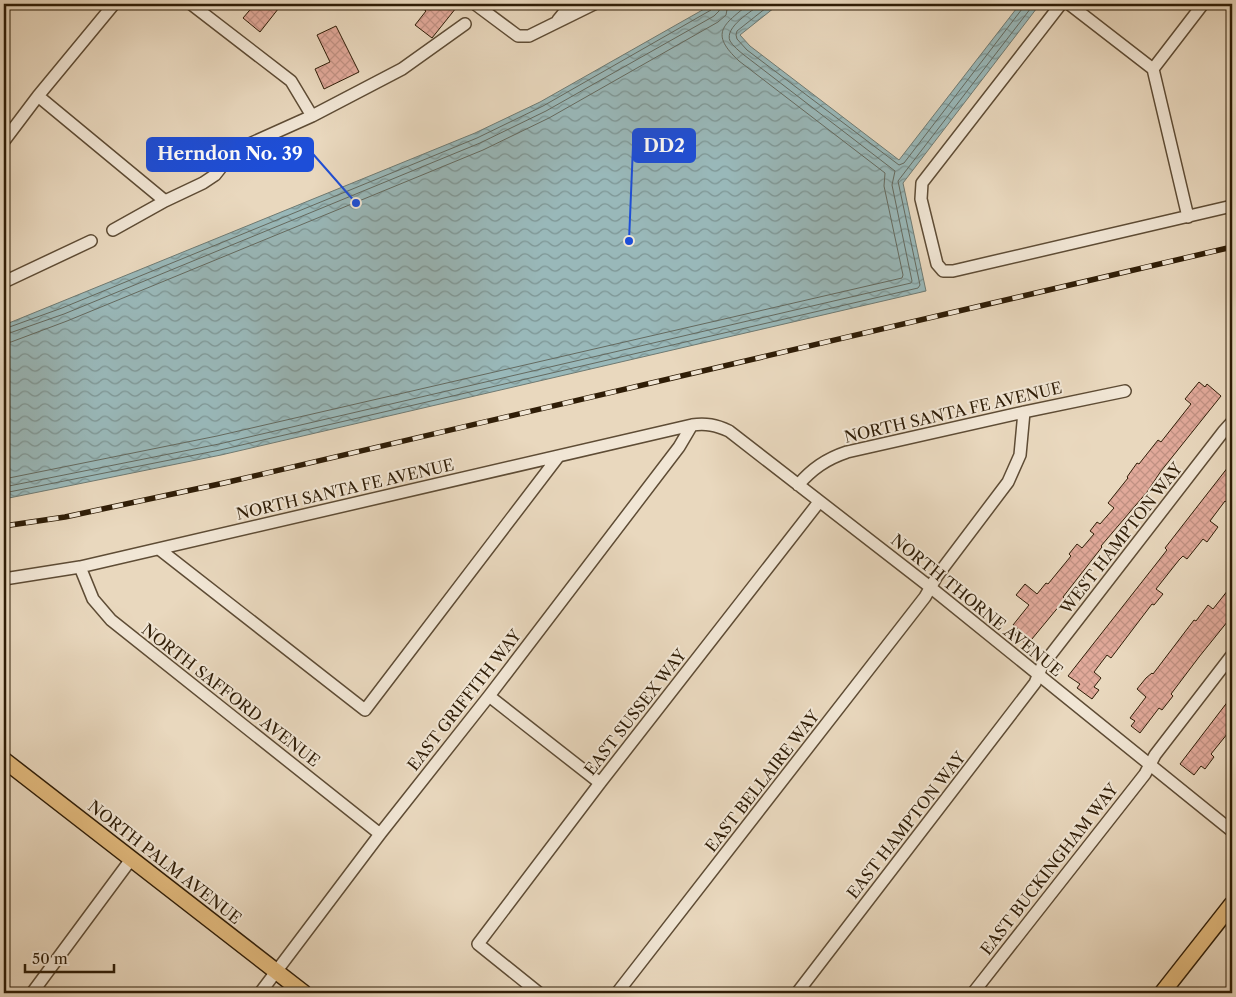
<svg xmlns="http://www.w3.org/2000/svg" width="1236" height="997" viewBox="0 0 1236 997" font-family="'Libre Caslon Text',serif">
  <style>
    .water { fill: url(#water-waves); stroke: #6f7a72 }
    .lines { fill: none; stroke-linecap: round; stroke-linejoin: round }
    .shore { stroke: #646a60; stroke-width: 1 }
    .building { fill: url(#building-cross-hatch); stroke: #2f1d07 }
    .minor-casing { stroke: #5e4c35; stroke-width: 14 }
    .major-casing { stroke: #2f1d07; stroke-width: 18 }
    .minor { stroke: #f1e6d5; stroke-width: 11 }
    .major { stroke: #e4bc7f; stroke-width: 15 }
    .rail-casing { stroke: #2f1d07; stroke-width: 5.5 }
    .rail { stroke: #f1e6d5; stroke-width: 4; stroke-dasharray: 11; stroke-linecap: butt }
    .labels { text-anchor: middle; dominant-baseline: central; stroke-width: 4; stroke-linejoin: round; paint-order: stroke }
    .street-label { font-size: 16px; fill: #2f1d07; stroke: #f1e6d5 }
    .leader { fill: none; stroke: #1d4ed8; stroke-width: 2 }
    .callout-dot { fill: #1d4ed8; stroke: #f1e6d5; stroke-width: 2 }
    .callout { fill: #1d4ed8; stroke: #1d4ed8; stroke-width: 2 }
    .callout-label { font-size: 18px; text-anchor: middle; font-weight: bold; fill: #fff }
  </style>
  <defs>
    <pattern id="water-waves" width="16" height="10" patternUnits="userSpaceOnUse" patternTransform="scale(1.25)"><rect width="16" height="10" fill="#99b8b9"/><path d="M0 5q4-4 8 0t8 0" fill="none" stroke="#7d9594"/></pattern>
    <pattern id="building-cross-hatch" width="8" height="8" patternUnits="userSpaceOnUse" patternTransform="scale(1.25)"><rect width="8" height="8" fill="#e1a99a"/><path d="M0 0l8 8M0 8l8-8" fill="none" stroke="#c19183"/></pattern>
  </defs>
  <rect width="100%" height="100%" fill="#e9d8be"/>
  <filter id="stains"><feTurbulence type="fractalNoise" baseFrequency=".004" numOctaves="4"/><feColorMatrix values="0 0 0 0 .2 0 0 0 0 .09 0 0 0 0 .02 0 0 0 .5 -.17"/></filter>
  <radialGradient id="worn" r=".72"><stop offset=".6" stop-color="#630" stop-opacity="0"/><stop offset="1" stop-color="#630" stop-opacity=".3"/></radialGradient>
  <path class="water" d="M713 4H779L740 35 750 46 899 160 1020 4H1040L903 183 926 291 221 455 4 499V325L475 133 540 102Z"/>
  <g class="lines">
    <path class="shore" d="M771 4 737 31 736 35 737 39 747 50 899 165 904 163 1022 9 1024 4
      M4 329 62 308 477 138 543 106 711 10 714 4
      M4 335 64 314 480 143 546 111 714 16 719 11 721 4
      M4 343 11 342 67 321 483 150 549 118 718 22 726 15 728 4
      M4 479 217 436 902 278 903 275 884 186 885 173 739 61C709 33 723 25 749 4
      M4 487 219 444 911 283 912 281 892 185 895 171 744 55C739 51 733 46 730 41 724 27 752 11 761 4
      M4 493 220 450 918 288 920 285 898 181 1034 4"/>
  </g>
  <path class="building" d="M255 4H282L260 32 243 18Z
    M417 4H450L456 8 432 38 415 25 426 11Z
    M336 26 359 72 324 89 315 69 330 62 317 35Z
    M1199 382 1205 387 1207 384 1221 396 1161 471 1147 492 1101 546 1102 547 1063 597 1065 599 1027 645 1015 635 1019 630 1013 625 1029 605 1016 595 1025 584 1037 594 1046 583 1048 584 1071 556 1069 554 1077 544 1082 548 1094 534 1090 531 1097 522 1100 524 1114 508 1108 503 1128 478 1127 477 1137 463 1139 464 1158 440 1161 442 1191 404 1185 399Z
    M1232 462V506L1225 501 1210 521 1218 527 1207 542 1203 539 1187 559 1183 556 1179 560 1156 589 1163 594 1154 605 1152 604 1111 658 1107 655 1094 672 1101 678 1094 687 1099 690 1092 699 1077 688 1080 684 1068 676 1167 550 1165 548Z
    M1232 585V616L1199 657 1171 694 1173 696 1162 710 1159 708 1140 733 1131 726 1135 721 1130 718 1146 697 1137 689 1146 678 1152 673 1153 674 1194 620 1196 621 1208 605 1213 609Z
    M1232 696V728L1211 754 1214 757 1205 769 1201 766 1194 775 1180 764Z"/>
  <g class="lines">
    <g class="minor-casing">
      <path id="minor" d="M191 4 291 81 312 116
        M475 4 518 36H529L594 4
        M1061 4 922 183 921 199 937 264 943 271H953L1232 206
        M1069 4 1153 69 1188 217
        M558 20 571 4
        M1153 69 1203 4
        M38 96 165 201 203 183 215 175 234 151 312 116 402 69 465 24
        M4 141 38 96 114 4
        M113 230 165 201
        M4 282 91 241
        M798 485C812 469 826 459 847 452L1024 412 1125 391
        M159 549 365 710 558 457
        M80 567 93 599 111 620 380 834
        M4 579 80 567 692 425C706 423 716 425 729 431L930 587 1232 831
        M489 696 600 783
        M32 993 132 858
        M260 993 380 834 489 696 679 447 692 425
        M539 993 478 944 600 783 819 502
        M617 993 925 597 937 576 1008 482 1020 455 1024 412
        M797 993 1035 683 1042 666 1223 432 1232 422
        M973 993 1145 774 1155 755 1232 655"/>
    </g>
    <g class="major-casing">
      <path id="major" d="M4 760 304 993
        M1162 993 1232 904"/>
    </g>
    <use href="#minor" class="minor"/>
    <use href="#major" class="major"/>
    <g class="rail-casing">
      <path id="rail" d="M4 526 65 517 224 483 1232 247"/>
    </g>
    <use href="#rail" class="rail"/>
  </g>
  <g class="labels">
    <g class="street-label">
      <text transform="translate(953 412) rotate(-13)">NORTH SANTA FE AVENUE</text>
      <text transform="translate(345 489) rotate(-13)">NORTH SANTA FE AVENUE</text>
      <text transform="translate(1121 538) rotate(-52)">WEST HAMPTON WAY</text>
      <text transform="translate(977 605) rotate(39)">NORTH THORNE AVENUE</text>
      <text transform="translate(231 695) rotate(38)">NORTH SAFFORD AVENUE</text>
      <text transform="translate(464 700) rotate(-52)">EAST GRIFFITH WAY</text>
      <text transform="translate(635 712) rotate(-52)">EAST SUSSEX WAY</text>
      <text transform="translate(762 781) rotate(-52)">EAST BELLAIRE WAY</text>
      <text transform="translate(906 825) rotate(-52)">EAST HAMPTON WAY</text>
      <text transform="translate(165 862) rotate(38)">NORTH PALM AVENUE</text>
      <text transform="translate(1049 869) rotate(-52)">EAST BUCKINGHAM WAY</text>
    </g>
  </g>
  <path class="leader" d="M629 241L633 146M356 203L313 154"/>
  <g class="callout-dot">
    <circle cx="629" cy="241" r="5"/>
    <circle cx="356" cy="203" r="5"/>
  </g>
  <g class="callout">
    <rect x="633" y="129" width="62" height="33" rx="5"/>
    <rect x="147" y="138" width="166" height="33" rx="5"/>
  </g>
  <g class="callout-label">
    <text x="664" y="152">DD2</text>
    <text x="230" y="160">Herndon No. 39</text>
  </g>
  <rect width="1236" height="997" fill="none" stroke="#e9d8be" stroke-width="20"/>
  <rect x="5" y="5" width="1226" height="987" fill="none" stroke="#2f1d07" stroke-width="2.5"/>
  <rect x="10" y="10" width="1216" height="977" fill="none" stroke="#2f1d07"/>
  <path d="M25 964v8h89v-8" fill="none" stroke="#2f1d07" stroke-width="2.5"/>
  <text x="32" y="964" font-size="15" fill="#2f1d07" stroke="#f1e6d5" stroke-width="4" paint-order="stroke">50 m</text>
  <rect width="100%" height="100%" filter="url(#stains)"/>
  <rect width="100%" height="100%" fill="url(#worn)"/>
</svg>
